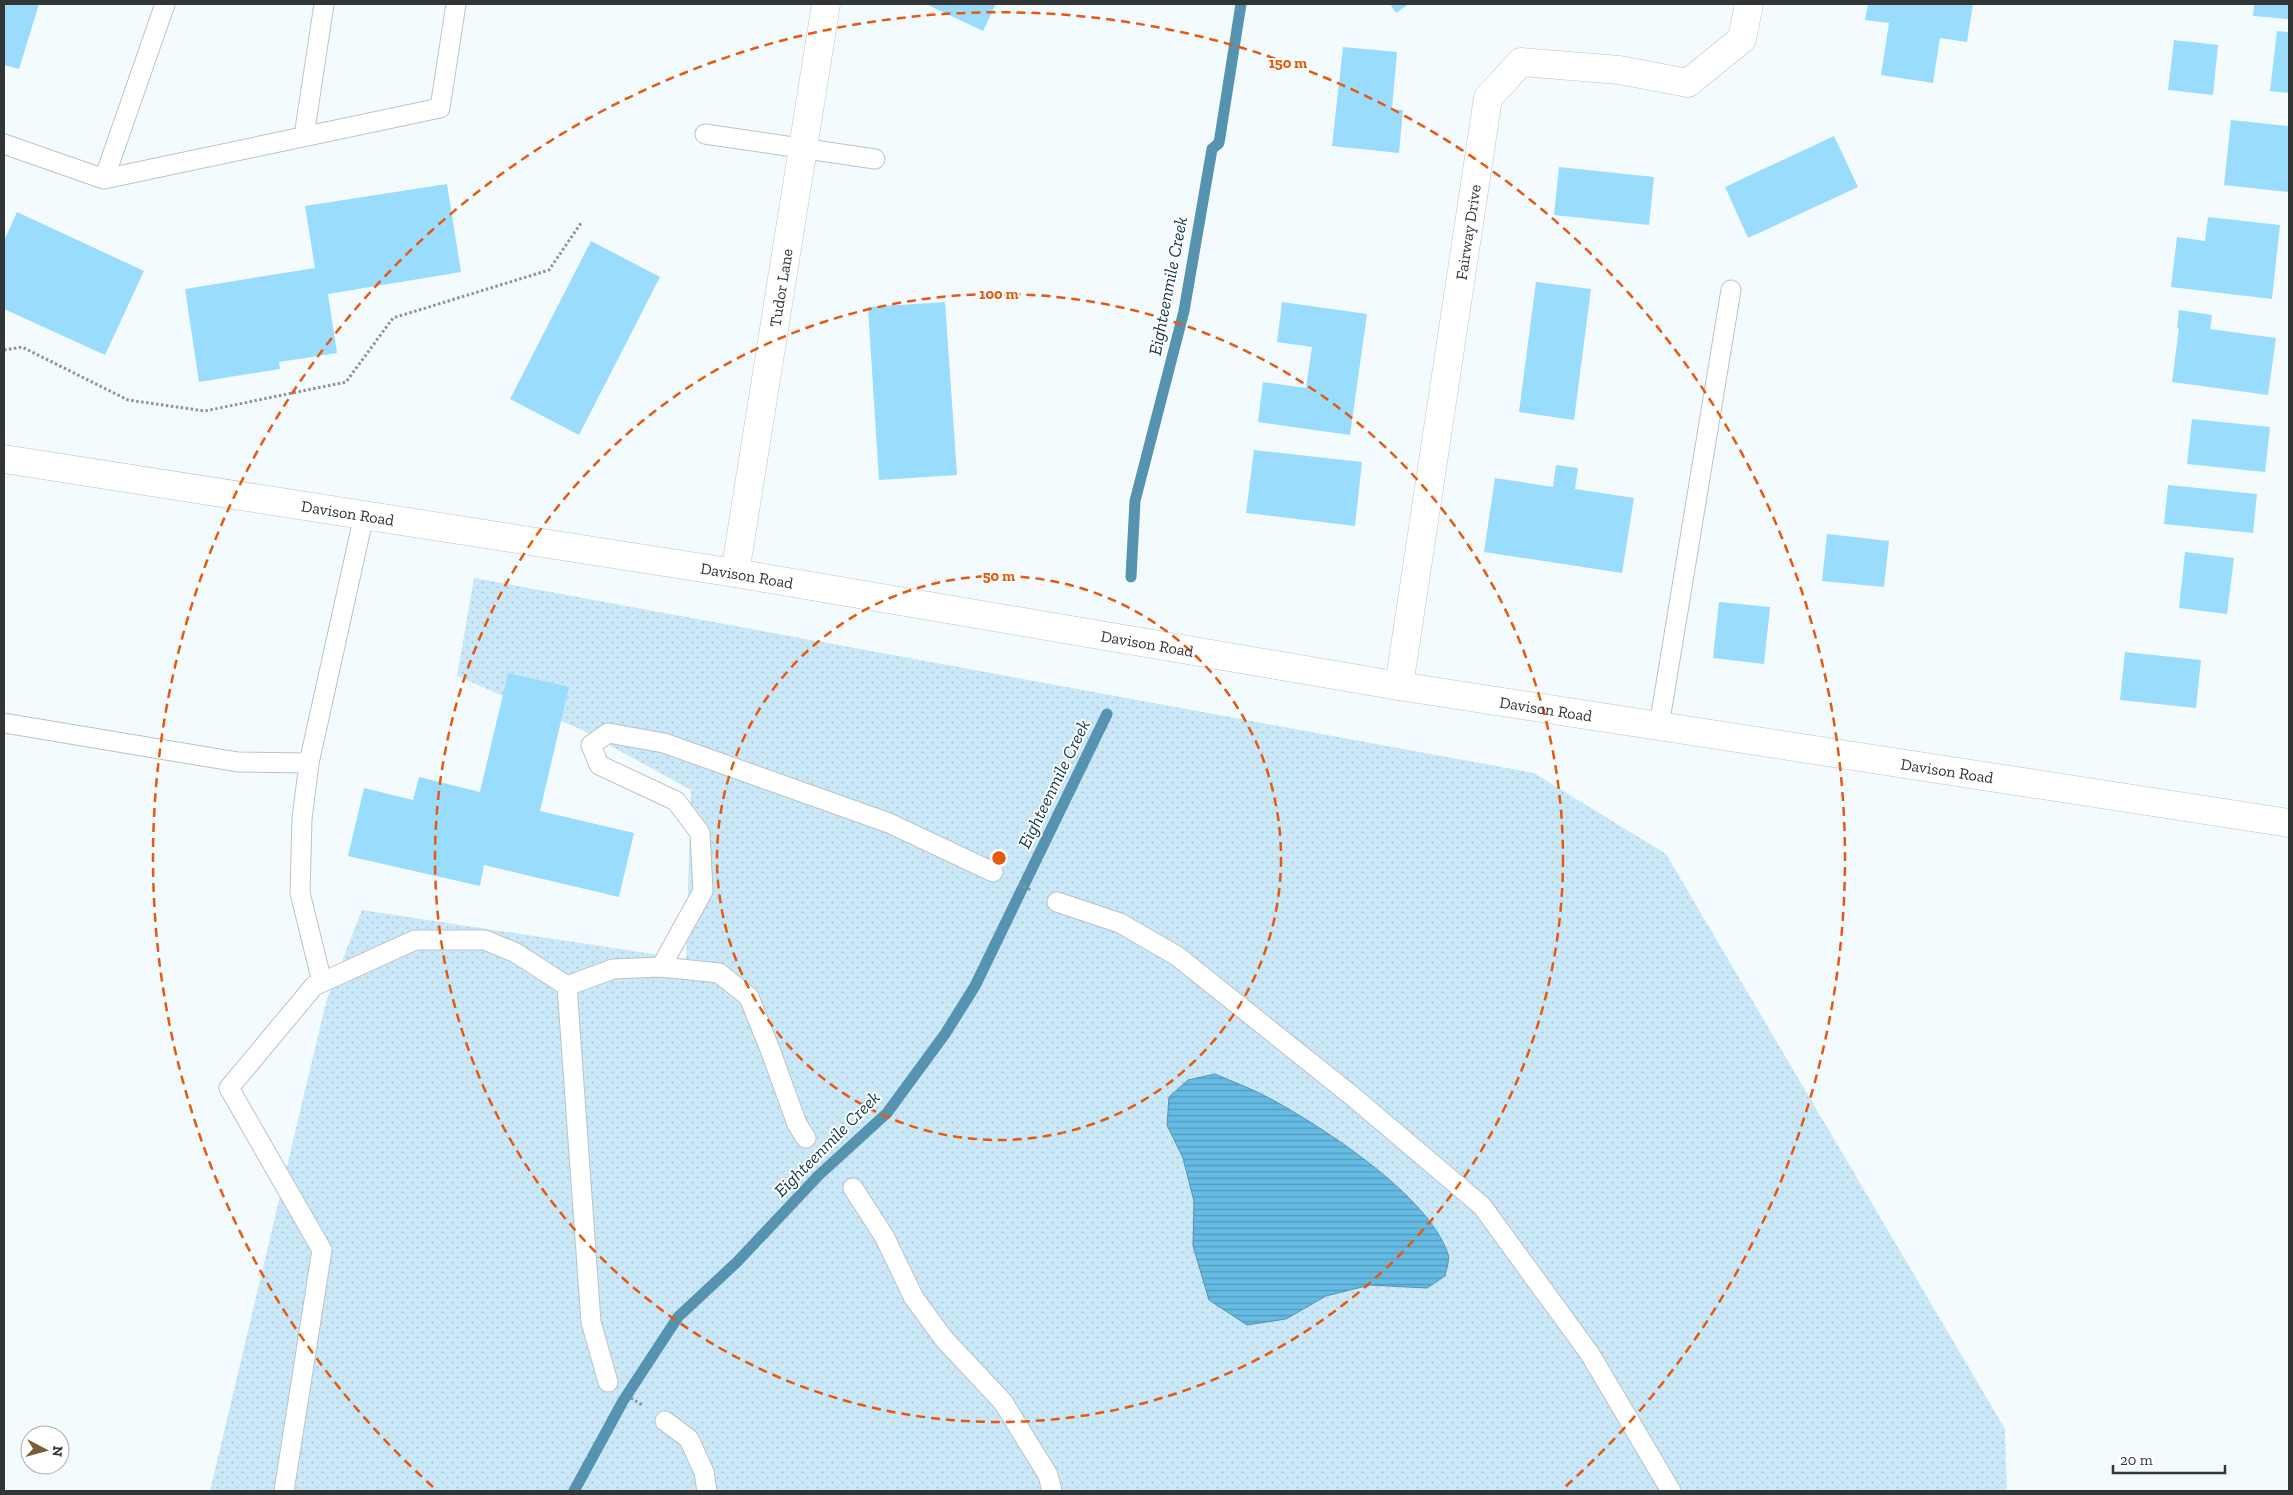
<svg xmlns="http://www.w3.org/2000/svg" width="2293" height="1495" viewBox="0 0 2293 1495" font-family="'Zilla Slab',serif">
  <style>
    .green { fill: url(#green-dots) }
    .water { fill: url(#water-rules); stroke: #5693b0 }
    .lines { fill: none; stroke-linecap: round; stroke-linejoin: round }
    .stream { stroke: #5693b0; stroke-width: 11 }
    .building { fill: #9adcfe }
    .service-casing { stroke: #bcc3c7; stroke-width: 21 }
    .minor-casing { stroke: #bcc3c7; stroke-width: 29 }
    .tertiary-casing { stroke: #bcc3c7; stroke-width: 29 }
    .path { stroke: #8f9497; stroke-width: 3; stroke-dasharray: 2.5 2.5; stroke-linecap: butt }
    .service { stroke: #fff; stroke-width: 19 }
    .minor { stroke: #fff; stroke-width: 28 }
    .tertiary { stroke: #fff; stroke-width: 28 }
    .ring { fill: none; stroke: #e8590c; stroke-width: 2.5; stroke-dasharray: 9 6 }
    .labels { text-anchor: middle; dominant-baseline: central; stroke-width: 4; stroke-linejoin: round; paint-order: stroke }
    .street-label { font-size: 16px; fill: #323536; stroke: #fff }
    .water-label { font-size: 18px; font-style: italic; fill: #0d3546; stroke: #fff }
    .centre { fill: #e8590c; stroke: #fff; stroke-width: 2.5 }
    .ring-label { font-size: 15px; text-anchor: middle; font-weight: bold; fill: #e8590c; stroke: #fff; stroke-width: 4; stroke-linejoin: round; paint-order: stroke }
  </style>
  <defs>
    <pattern id="green-dots" width="8" height="8" patternUnits="userSpaceOnUse" patternTransform="scale(1.25)"><rect width="8" height="8" fill="#cae8f8"/><path d="M2 2h.1M6 6h.1" fill="none" stroke="#aec8d5" stroke-width="1.8" stroke-linecap="round"/></pattern>
    <pattern id="water-rules" width="6" height="5" patternUnits="userSpaceOnUse" patternTransform="scale(1.25)"><rect width="6" height="5" fill="#65bbe4"/><path d="M0 2.5h6" fill="none" stroke="#5499ba"/></pattern>
  </defs>
  <rect width="100%" height="100%" fill="#f3fbff"/>
  <path class="green" d="M474 578 1534 773 1666 854 2005 1429 2007 1491H210L326 1002 362 910 686 959 691 790 582 730 457 676Z"/>
  <path class="water" d="M1215 1074C1233 1082 1253 1089 1271 1099 1324 1128 1428 1195 1448 1254 1450 1260 1446 1270 1445 1276L1427 1288 1370 1285 1326 1296 1286 1319 1247 1325 1209 1300 1193 1246 1194 1201 1183 1158 1167 1125 1169 1097 1188 1080Z"/>
  <g class="lines">
    <path class="stream" d="M1131 577 1135 501 1184 311 1212 149 1219 143 1241 4
      M574 1491 623 1401 678 1317 737 1262 819 1175 887 1113 945 1034 975 986 1107 714"/>
  </g>
  <path class="building" d="M4 4H39L19 69 4 65Z
    M926 4H996L983 31Z
    M1390 4H1409L1396 13Z
    M1868 4H1973L1967 42 1940 38 1933 83 1881 75 1889 23 1865 20Z
    M2254 4H2289V19L2253 16Z
    M2277 31 2289 32V93L2270 91Z
    M2174 40 2218 45 2213 95 2168 90Z
    M1343 47 1397 52 1392 109 1403 110 1399 153 1332 146Z
    M2231 120 2289 126V192L2224 185Z
    M1834 136 1858 187 1748 238 1725 187Z
    M1559 167 1654 177 1649 225 1554 215Z
    M447 184 461 272 328 294 337 353 279 362 280 369 199 382 185 289 315 268 305 206Z
    M17 212 144 271 105 355 4 309V241Z
    M2208 217 2280 225 2272 299 2171 287 2177 237 2205 241Z
    M591 241 660 277 579 435 510 399Z
    M1536 282 1591 289 1574 420 1519 412Z
    M945 302 957 475 879 480 868 307Z
    M1282 302 1367 314 1350 435 1258 422 1263 382 1306 388 1312 347 1277 342Z
    M2179 310 2212 315 2210 329 2276 338 2268 395 2172 382 2179 328H2177Z
    M2192 419 2270 427 2265 472 2187 464Z
    M1254 450 1362 462 1355 526 1246 513Z
    M1556 465 1578 468 1575 489 1634 498 1622 573 1484 552 1495 478 1553 487Z
    M2168 485 2257 494 2253 533 2164 524Z
    M1827 534 1889 541 1884 587 1822 581Z
    M2185 552 2234 558 2227 614 2179 608Z
    M1719 602 1770 607 1764 664 1713 658Z
    M2125 652 2201 660 2196 708 2120 700Z
    M508 673 569 687 540 811 634 833 619 897 484 865 480 886 348 856 364 788 413 800 419 777 480 792Z"/>
  <g class="lines">
    <g class="service-casing">
      <path id="service" d="M705 134 875 159
        M304 136 324 4
        M4 144 104 179 440 108 456 4
        M104 179 165 4
        M4 723 238 762 309 763 364 515
        M1659 726 1731 290
        M309 763 302 819 300 893 322 982
        M1057 902 1120 923 1177 956 1351 1095 1482 1206 1590 1354 1671 1491
        M661 967 703 891 700 833 676 801 599 765 591 745 608 733 664 743 889 823 993 872
        M853 1188 884 1236 914 1298 944 1339 1003 1402 1048 1475 1052 1491
        M608 1382 591 1322 567 986 613 969 661 967 719 973 749 997 771 1052 797 1124 806 1138
        M665 1421 689 1439 704 1472 707 1491
        M284 1491 322 1250 229 1088 314 986 415 940H485L516 953 567 986"/>
    </g>
    <g class="minor-casing">
      <g id="minor">
        <path id="s1" d="M735 573 826 4"/>
        <path id="s2" d="M1399 686 1488 98 1521 62 1619 70 1688 83 1742 39 1749 4"/>
      </g>
    </g>
    <g class="tertiary-casing">
      <g id="tertiary">
        <path id="s3" d="M4 459 735 573 1399 686 2289 823"/>
      </g>
    </g>
    <path class="path" d="M4 350 22 347 128 400 205 411 346 382 393 318 549 270 581 223
      M1019 884 1031 890
      M631 1398 642 1405"/>
    <use href="#service" class="service"/>
    <use href="#minor" class="minor"/>
    <use href="#tertiary" class="tertiary"/>
  </g>
  <g class="ring">
    <circle cx="999" cy="858" r="282"/>
    <circle cx="999" cy="858" r="564"/>
    <path d="M433 1487A846 846 0 1 1 1565 1487"/>
  </g>
  <g class="labels">
    <g class="street-label">
      <text stroke="none"><textPath href="#s2" startOffset="459">Fairway Drive</textPath></text>
      <text stroke="none"><textPath href="#s1" startOffset="289">Tudor Lane</textPath></text>
      <text stroke="none"><textPath href="#s3" startOffset="348">Davison Road</textPath></text>
      <text stroke="none"><textPath href="#s3" startOffset="752">Davison Road</textPath></text>
      <text stroke="none"><textPath href="#s3" startOffset="1158">Davison Road</textPath></text>
      <text stroke="none"><textPath href="#s3" startOffset="1562">Davison Road</textPath></text>
      <text stroke="none"><textPath href="#s3" startOffset="1968">Davison Road</textPath></text>
    </g>
    <g class="water-label">
      <text transform="translate(1168 286) rotate(-79)">Eighteenmile Creek</text>
      <text transform="translate(1054 784) rotate(-64)">Eighteenmile Creek</text>
      <text transform="translate(827 1144) rotate(-45)">Eighteenmile Creek</text>
    </g>
  </g>
  <circle cx="999" cy="858" r="8" class="centre"/>
  <g class="ring-label">
    <text x="1288" y="68">150 m</text>
    <text x="999" y="299">100 m</text>
    <text x="999" y="581">50 m</text>
  </g>
  <rect width="2293" height="1495" fill="none" stroke="#323536" stroke-width="10"/>
  <g transform="translate(45 1450) rotate(96)"><circle r="24" fill="#ffffff" stroke="#adaeaf"/>
  <path d="M0-4L9 19L0 12L-9 19Z" fill="#795f31"/>
  <text y="-8" font-size="14" font-weight="bold" text-anchor="middle" fill="#323536">N</text>
  </g>
  <path d="M2113 1465v8h112v-8" fill="none" stroke="#323536" stroke-width="2.5"/>
  <text x="2120" y="1465" font-size="15" fill="#323536" stroke="#ffffff" stroke-width="4" paint-order="stroke">20 m</text>
</svg>
